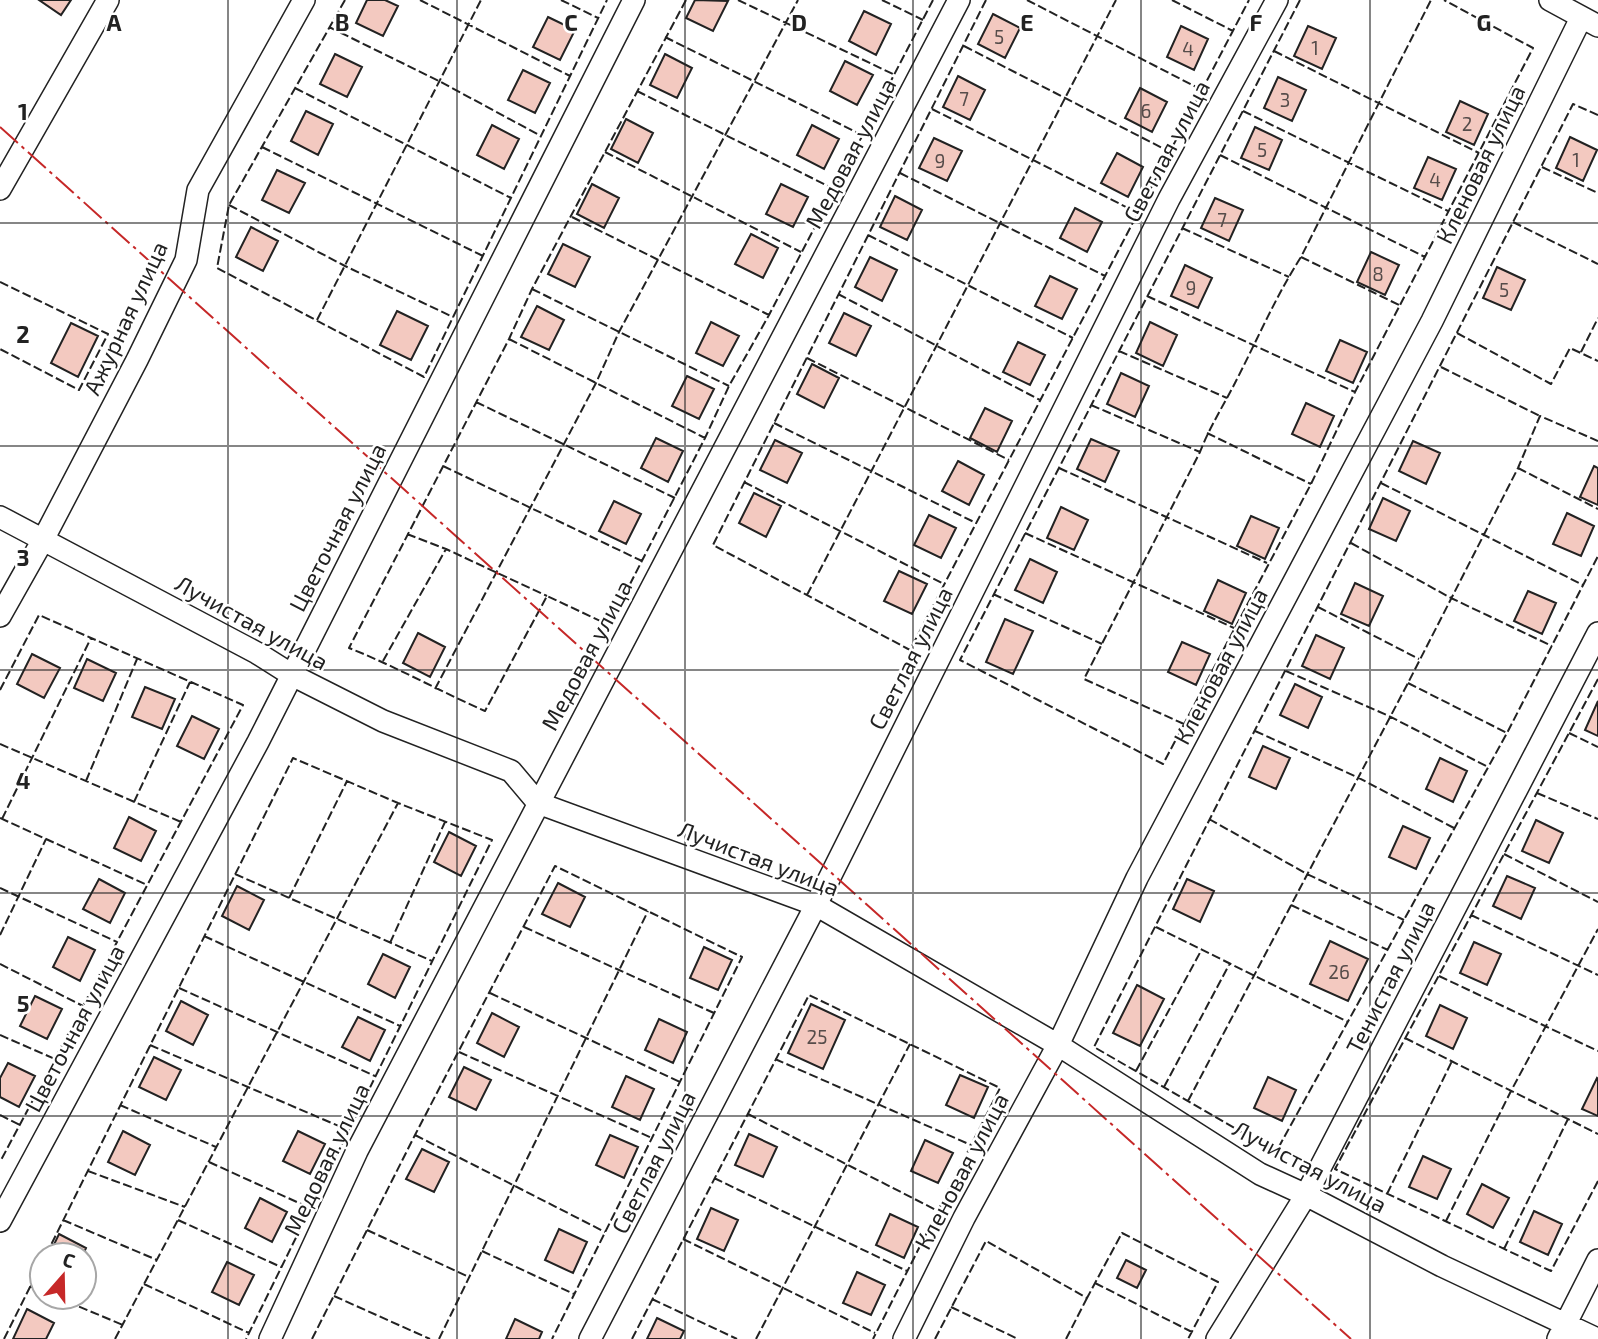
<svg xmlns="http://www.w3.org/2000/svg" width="1598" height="1339" viewBox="0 0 1598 1339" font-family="'Exo 2',sans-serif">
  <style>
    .building { fill: #f3c9c0; stroke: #222; stroke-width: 2 }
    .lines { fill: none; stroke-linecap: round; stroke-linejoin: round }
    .minor-casing { stroke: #222; stroke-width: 24 }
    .minor { stroke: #fff; stroke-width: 21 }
    .fence { stroke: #222; stroke-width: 2; stroke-dasharray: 9 3.5; stroke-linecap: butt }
    .power { stroke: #c62828; stroke-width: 2; stroke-dasharray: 24 5 3.5 5; stroke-linecap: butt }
    .grid { fill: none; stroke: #222; stroke-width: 2; stroke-opacity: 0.55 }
    .labels { text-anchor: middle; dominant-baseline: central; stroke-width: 5; stroke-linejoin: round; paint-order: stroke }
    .number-label { font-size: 19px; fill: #564c4a }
    .street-label { font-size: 23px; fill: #222; stroke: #fff }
    .grid-label { font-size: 23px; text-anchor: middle; font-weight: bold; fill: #222; stroke: #fff; stroke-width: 5; stroke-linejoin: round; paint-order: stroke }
  </style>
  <rect width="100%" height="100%" fill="#fff"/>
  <path class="building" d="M39 0H71L61 15Z
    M367 0H385L398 6 383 36 356 23Z
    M695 0 728 1 713 31 686 18Z
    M864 11 891 24 876 55 849 41Z
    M993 14 1020 28 1005 58 978 44Z
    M548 17 575 30 560 60 533 47Z
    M1181 26 1208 39 1194 70 1167 57Z
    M1308 26 1336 38 1322 69 1294 56Z
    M335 54 362 67 347 97 320 84Z
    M665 54 692 68 677 98 650 85Z
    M845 61 873 75 857 105 830 91Z
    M523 70 550 83 535 113 508 100Z
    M958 76 985 90 970 120 943 107Z
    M1278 77 1306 90 1292 121 1264 108Z
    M1140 88 1167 102 1152 132 1125 118Z
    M1460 101 1488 114 1474 145 1446 132Z
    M306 111 333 124 318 155 291 141Z
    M626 119 653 133 638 163 611 149Z
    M492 125 519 139 504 169 477 155Z
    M812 125 839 139 824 169 797 155Z
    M1255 127 1282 140 1269 170 1241 158Z
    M1570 137 1597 150 1583 181 1556 168Z
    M934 138 962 151 947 181 919 168Z
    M1117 153 1143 167 1128 197 1101 183Z
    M1428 157 1456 169 1442 200 1414 188Z
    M277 170 305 183 289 213 262 200Z
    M592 184 619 198 604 228 577 214Z
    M781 184 808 197 793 227 766 214Z
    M895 196 922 210 907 240 880 227Z
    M1215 198 1243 210 1229 241 1201 228Z
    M1075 208 1102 222 1087 252 1060 238Z
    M251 227 278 241 263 271 236 257Z
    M751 234 778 248 763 278 735 264Z
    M563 244 590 257 575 287 548 274Z
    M1371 252 1399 265 1385 295 1357 282Z
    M870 257 897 270 882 301 855 287Z
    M1185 265 1212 278 1198 308 1171 296Z
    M1497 267 1525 280 1511 310 1483 298Z
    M1050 276 1077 289 1062 319 1035 306Z
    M537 306 564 320 549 350 521 337Z
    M397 311 428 326 411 360 380 345Z
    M844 313 871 326 856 356 829 343Z
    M711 322 739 336 723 366 696 353Z
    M1150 322 1177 335 1163 366 1136 353Z
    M71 323 98 336 78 377 51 363Z
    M1340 340 1367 352 1353 383 1326 371Z
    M1018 342 1045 355 1030 385 1003 372Z
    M812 364 839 378 824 408 797 394Z
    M1121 373 1149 386 1135 417 1107 404Z
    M687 376 714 389 699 419 672 406Z
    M1306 403 1334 416 1320 447 1292 434Z
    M985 408 1012 421 997 452 970 438Z
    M656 438 683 451 668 482 641 468Z
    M1091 439 1119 451 1105 482 1077 469Z
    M775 440 802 453 787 483 760 470Z
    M1413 441 1440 453 1426 484 1399 471Z
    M958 461 984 475 969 505 942 491Z
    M1594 466 1598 468V505L1580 497Z
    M754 493 781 506 766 537 739 523Z
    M1383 498 1410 511 1396 541 1369 529Z
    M614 501 641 514 626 544 599 531Z
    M1061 507 1088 520 1074 550 1047 538Z
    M1567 513 1594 526 1581 556 1553 544Z
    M929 515 956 528 941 558 914 545Z
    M1251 516 1279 528 1265 559 1237 546Z
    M1030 559 1057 572 1043 603 1015 590Z
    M899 571 927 584 912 614 884 601Z
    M1218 580 1246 593 1232 624 1204 611Z
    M1355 583 1383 596 1369 626 1341 614Z
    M1528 591 1556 603 1542 634 1514 621Z
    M1005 619 1033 631 1013 674 986 662Z
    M418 633 445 647 430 677 403 663Z
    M1316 635 1344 648 1330 679 1302 666Z
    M1182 642 1210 654 1196 685 1168 672Z
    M32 654 60 668 44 698 17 684Z
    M87 659 116 673 103 701 74 688Z
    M1295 684 1322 697 1308 728 1280 715Z
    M145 687 175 699 162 729 132 717Z
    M1598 701V736L1585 730Z
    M192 716 219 729 204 759 177 746Z
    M1263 746 1290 758 1276 789 1249 777Z
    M1440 758 1467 771 1453 802 1426 789Z
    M129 817 156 831 141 861 114 848Z
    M1536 820 1563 833 1549 863 1522 851Z
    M1403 826 1430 838 1416 869 1389 857Z
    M449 832 476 846 461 876 434 862Z
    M1507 876 1535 888 1521 919 1493 906Z
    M99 879 125 893 110 923 83 909Z
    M1187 879 1214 891 1200 922 1173 909Z
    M558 883 585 897 570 927 542 914Z
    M237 886 264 900 249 930 222 916Z
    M68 937 95 950 80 981 53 967Z
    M1330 941 1368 959 1348 1001 1310 984Z
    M1474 942 1501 954 1487 985 1460 973Z
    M704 947 732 960 718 990 690 978Z
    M383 954 410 967 395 998 368 984Z
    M1137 985 1164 999 1140 1046 1113 1033Z
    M35 996 62 1009 47 1039 20 1026Z
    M181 1001 208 1015 193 1045 166 1031Z
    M811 1004 845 1020 823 1069 788 1053Z
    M1440 1005 1467 1018 1453 1049 1426 1036Z
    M492 1013 519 1027 504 1057 477 1043Z
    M358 1017 385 1030 370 1061 342 1047Z
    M659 1019 687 1032 673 1063 645 1050Z
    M154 1057 181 1070 166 1100 139 1087Z
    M8 1063 35 1076 19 1107 0 1097V1078Z
    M464 1067 491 1080 476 1110 449 1097Z
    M960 1075 988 1087 974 1118 946 1105Z
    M626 1076 654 1089 640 1120 612 1107Z
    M1268 1077 1296 1090 1282 1121 1254 1108Z
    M1597 1078 1598 1079V1116L1582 1109Z
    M123 1131 150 1145 135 1175 108 1162Z
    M298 1131 325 1144 310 1174 283 1161Z
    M749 1134 777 1147 763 1177 735 1165Z
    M610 1135 638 1147 624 1178 596 1165Z
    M925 1140 953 1153 938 1183 911 1171Z
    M422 1149 449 1162 434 1192 406 1179Z
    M1423 1156 1451 1169 1437 1199 1409 1187Z
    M1482 1184 1509 1198 1493 1228 1467 1214Z
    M260 1198 287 1212 272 1242 245 1228Z
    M711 1208 738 1220 724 1251 697 1239Z
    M1534 1211 1562 1224 1548 1255 1520 1242Z
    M890 1214 918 1227 904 1258 876 1245Z
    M559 1229 587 1242 573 1273 545 1260Z
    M59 1234 86 1248 83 1255H49Z
    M1126 1260 1146 1270 1137 1288 1117 1278Z
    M227 1262 254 1275 239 1305 212 1292Z
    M857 1272 885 1285 871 1315 843 1303Z
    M27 1309 54 1323 46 1339H13Z
    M657 1318 684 1331 680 1339H647Z
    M515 1319 542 1332 539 1339H506Z"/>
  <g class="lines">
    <g class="minor-casing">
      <path id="minor" d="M1550 0 1598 26
        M0 189 108 0
        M0 517 257 653 292 675 383 721 511 771 538 803 816 905 1058 1045 1260 1174 1306 1195 1442 1266 1597 1339
        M0 616 44 538 137 360 186 260 198 190 304 0
        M0 1221 258 742 634 0
        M270 1339 357 1151 959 0
        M590 1339 816 905 1169 199 1277 0
        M904 1339 964 1218 1058 1045 1137 878 1432 321 1581 18
        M1217 1339 1306 1195 1598 633
        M1558 1339 1598 1260"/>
    </g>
    <use href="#minor" class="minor"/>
    <path class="fence" d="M345 0 229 205 217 268 424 377 607 0
      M420 0 570 76
      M561 0 598 18
      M686 0 532 289 509 339 349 648C395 666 439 691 485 711L547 596 609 625 705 438 729 386 769 315 933 0
      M738 0 895 75
      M882 0 923 20
      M986 0 713 545 910 650 1249 0
      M1027 0 1202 90
      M1172 0 1233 31
      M1300 0 960 660 1163 764 1311 484 1355 392 1533 48 1444 0
      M329 27 439 81 541 136
      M665 37 862 135
      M964 46 1170 152
      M1274 51 1479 153
      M295 88 511 198
      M637 91 834 189
      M932 109 1138 213
      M1243 111 1448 211
      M1598 115 1573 104 1094 1047 1276 1152 1507 733 1598 556
      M262 147 483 256
      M605 152 801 252
      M1220 155 1425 257
      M1542 167 1598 193
      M900 173 1105 276
      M229 205 345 266 453 317
      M572 217 769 315
      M1513 222 1598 264
      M1182 228 1289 277
      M868 235 1073 338
      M1301 257 1401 306
      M0 282 108 334 79 390 0 349
      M532 289 729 386
      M838 294 1040 400
      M1147 296 1355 392
      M317 320 481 0
      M1457 333 1551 384 1570 348 1598 361
      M509 339 705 438
      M1119 351 1227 398
      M1581 352 1598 318
      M807 358 1009 460
      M1441 367 1540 416
      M476 402 675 498
      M1091 405 1200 452
      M774 423 976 523
      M1207 433 1311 484
      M443 466 642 561
      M1059 468 1267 563
      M1518 468 1598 509
      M744 482 944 584
      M1381 483 1583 585
      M1025 533 1234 628
      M407 534 446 549 547 596
      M1351 543 1451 598 1552 646
      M993 594 1102 644
      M807 595 1116 0
      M1318 607 1419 659
      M383 661 446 549
      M1286 671 1389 716 1488 767
      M1598 679 1335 1169 1551 1271 1598 1181
      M1408 683 1507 733
      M435 689 596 383 619 332 798 0
      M0 690 39 615 243 705 0 1162
      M1184 724 1084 679 1200 452C1210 426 1225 403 1237 379 1258 338 1276 296 1301 257L1431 0
      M1255 731 1357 777 1454 828
      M1569 733 1598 747
      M0 744 181 822
      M86 781 137 659
      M1537 793 1598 819
      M134 802 190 682
      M0 818 147 885
      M2 819 91 638
      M1209 819 1307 874 1404 920
      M1504 854 1598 902
      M235 874 432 961
      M0 888 117 942
      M289 898 347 781
      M1291 905 1388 950
      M1471 915 1598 975
      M524 927 714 1013
      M1156 927 1348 1022
      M0 935 46 839
      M204 936 400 1026
      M390 943 445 822
      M0 964 83 1006
      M1439 976 1598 1051
      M179 988 375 1076
      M490 993 680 1082
      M0 1035 55 1059
      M1405 1038 1598 1134
      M150 1045 348 1130
      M459 1052 652 1138
      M775 1059 971 1145
      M1136 1071 1202 949
      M1164 1087 1230 963
      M1188 1101 1408 683 1518 468 1540 416 1598 441
      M120 1105 216 1147
      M748 1114 938 1211
      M0 1115 20 1125
      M415 1135 605 1232
      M209 1162 310 1208
      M88 1171 185 1207
      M714 1178 907 1271
      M1387 1194 1452 1061
      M63 1220 157 1260
      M178 1220 281 1267
      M1446 1221 1511 1091 1598 929
      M367 1230 469 1277
      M683 1239 875 1333
      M1504 1249 1568 1119
      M482 1251 574 1294
      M46 1255 293 758 398 803
      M1095 1283 1192 1332
      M144 1284 249 1333
      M30 1286 42 1291
      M334 1296 430 1339
      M56 1297 123 1325
      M652 1299 737 1339
      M951 1307 1018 1339
      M4 1339 42 1263
      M115 1339 398 803 492 840 246 1339
      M312 1339 415 1135 555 866 742 957 552 1339
      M439 1339 648 911
      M632 1339 809 995 1000 1088 873 1339
      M756 1339 910 1044
      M935 1339 986 1241 1087 1298 1122 1233 1218 1282 1188 1339
      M1066 1339 1087 1298"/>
    <path class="power" d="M0 127 1351 1339"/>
  </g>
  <path class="grid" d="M228 0V1339M457 0V1339M685 0V1339M913 0V1339M1141 0V1339M1370 0V1339M0 223H1598M0 446H1598M0 670H1598M0 893H1598M0 1116H1598"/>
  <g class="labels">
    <g class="number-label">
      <text x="999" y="36">5</text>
      <text x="1315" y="47">1</text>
      <text x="1188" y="48">4</text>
      <text x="964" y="98">7</text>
      <text x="1285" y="99">3</text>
      <text x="1146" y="110">6</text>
      <text x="1467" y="123">2</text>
      <text x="1262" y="149">5</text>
      <text x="1576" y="159">1</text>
      <text x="940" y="160">9</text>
      <text x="1435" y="179">4</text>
      <text x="1222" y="219">7</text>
      <text x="1378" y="273">8</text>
      <text x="1191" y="287">9</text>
      <text x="1504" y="289">5</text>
      <text x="1339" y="971">26</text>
      <text x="817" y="1036">25</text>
    </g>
    <g class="street-label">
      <text transform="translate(1166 151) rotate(-62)">Светлая улица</text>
      <text transform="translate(850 153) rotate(-62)">Медовая улица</text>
      <text transform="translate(1480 164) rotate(-64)">Кленовая улица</text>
      <text transform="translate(125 318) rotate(-65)">Ажурная улица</text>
      <text transform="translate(337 527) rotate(-63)">Цветочная улица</text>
      <text transform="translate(252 622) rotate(29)">Лучистая улица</text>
      <text transform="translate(586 655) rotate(-62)">Медовая улица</text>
      <text transform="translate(910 658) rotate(-63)">Светлая улица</text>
      <text transform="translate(1220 666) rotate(-62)">Кленовая улица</text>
      <text transform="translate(759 858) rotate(21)">Лучистая улица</text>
      <text transform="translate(1390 977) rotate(-63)">Тенистая улица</text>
      <text transform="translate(74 1028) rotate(-62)">Цветочная улица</text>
      <text transform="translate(326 1159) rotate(-64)">Медовая улица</text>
      <text transform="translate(653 1162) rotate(-63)">Светлая улица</text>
      <text transform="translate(1310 1166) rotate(28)">Лучистая улица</text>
      <text transform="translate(961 1171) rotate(-62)">Кленовая улица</text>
    </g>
  </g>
  <g class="grid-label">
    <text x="114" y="31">A</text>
    <text x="342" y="31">B</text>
    <text x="571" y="31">C</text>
    <text x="799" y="31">D</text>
    <text x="1027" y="31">E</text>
    <text x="1256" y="31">F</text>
    <text x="1484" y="31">G</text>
    <text x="23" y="120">1</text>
    <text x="23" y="343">2</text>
    <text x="23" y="566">3</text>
    <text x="23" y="789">4</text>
    <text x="23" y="1012">5</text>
  </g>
  <g transform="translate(63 1276) rotate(20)"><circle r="33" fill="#ffffff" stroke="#a7a7a7" stroke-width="2"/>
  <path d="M0-5L12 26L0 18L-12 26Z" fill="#c62828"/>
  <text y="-10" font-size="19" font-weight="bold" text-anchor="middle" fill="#222222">С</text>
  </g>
</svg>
